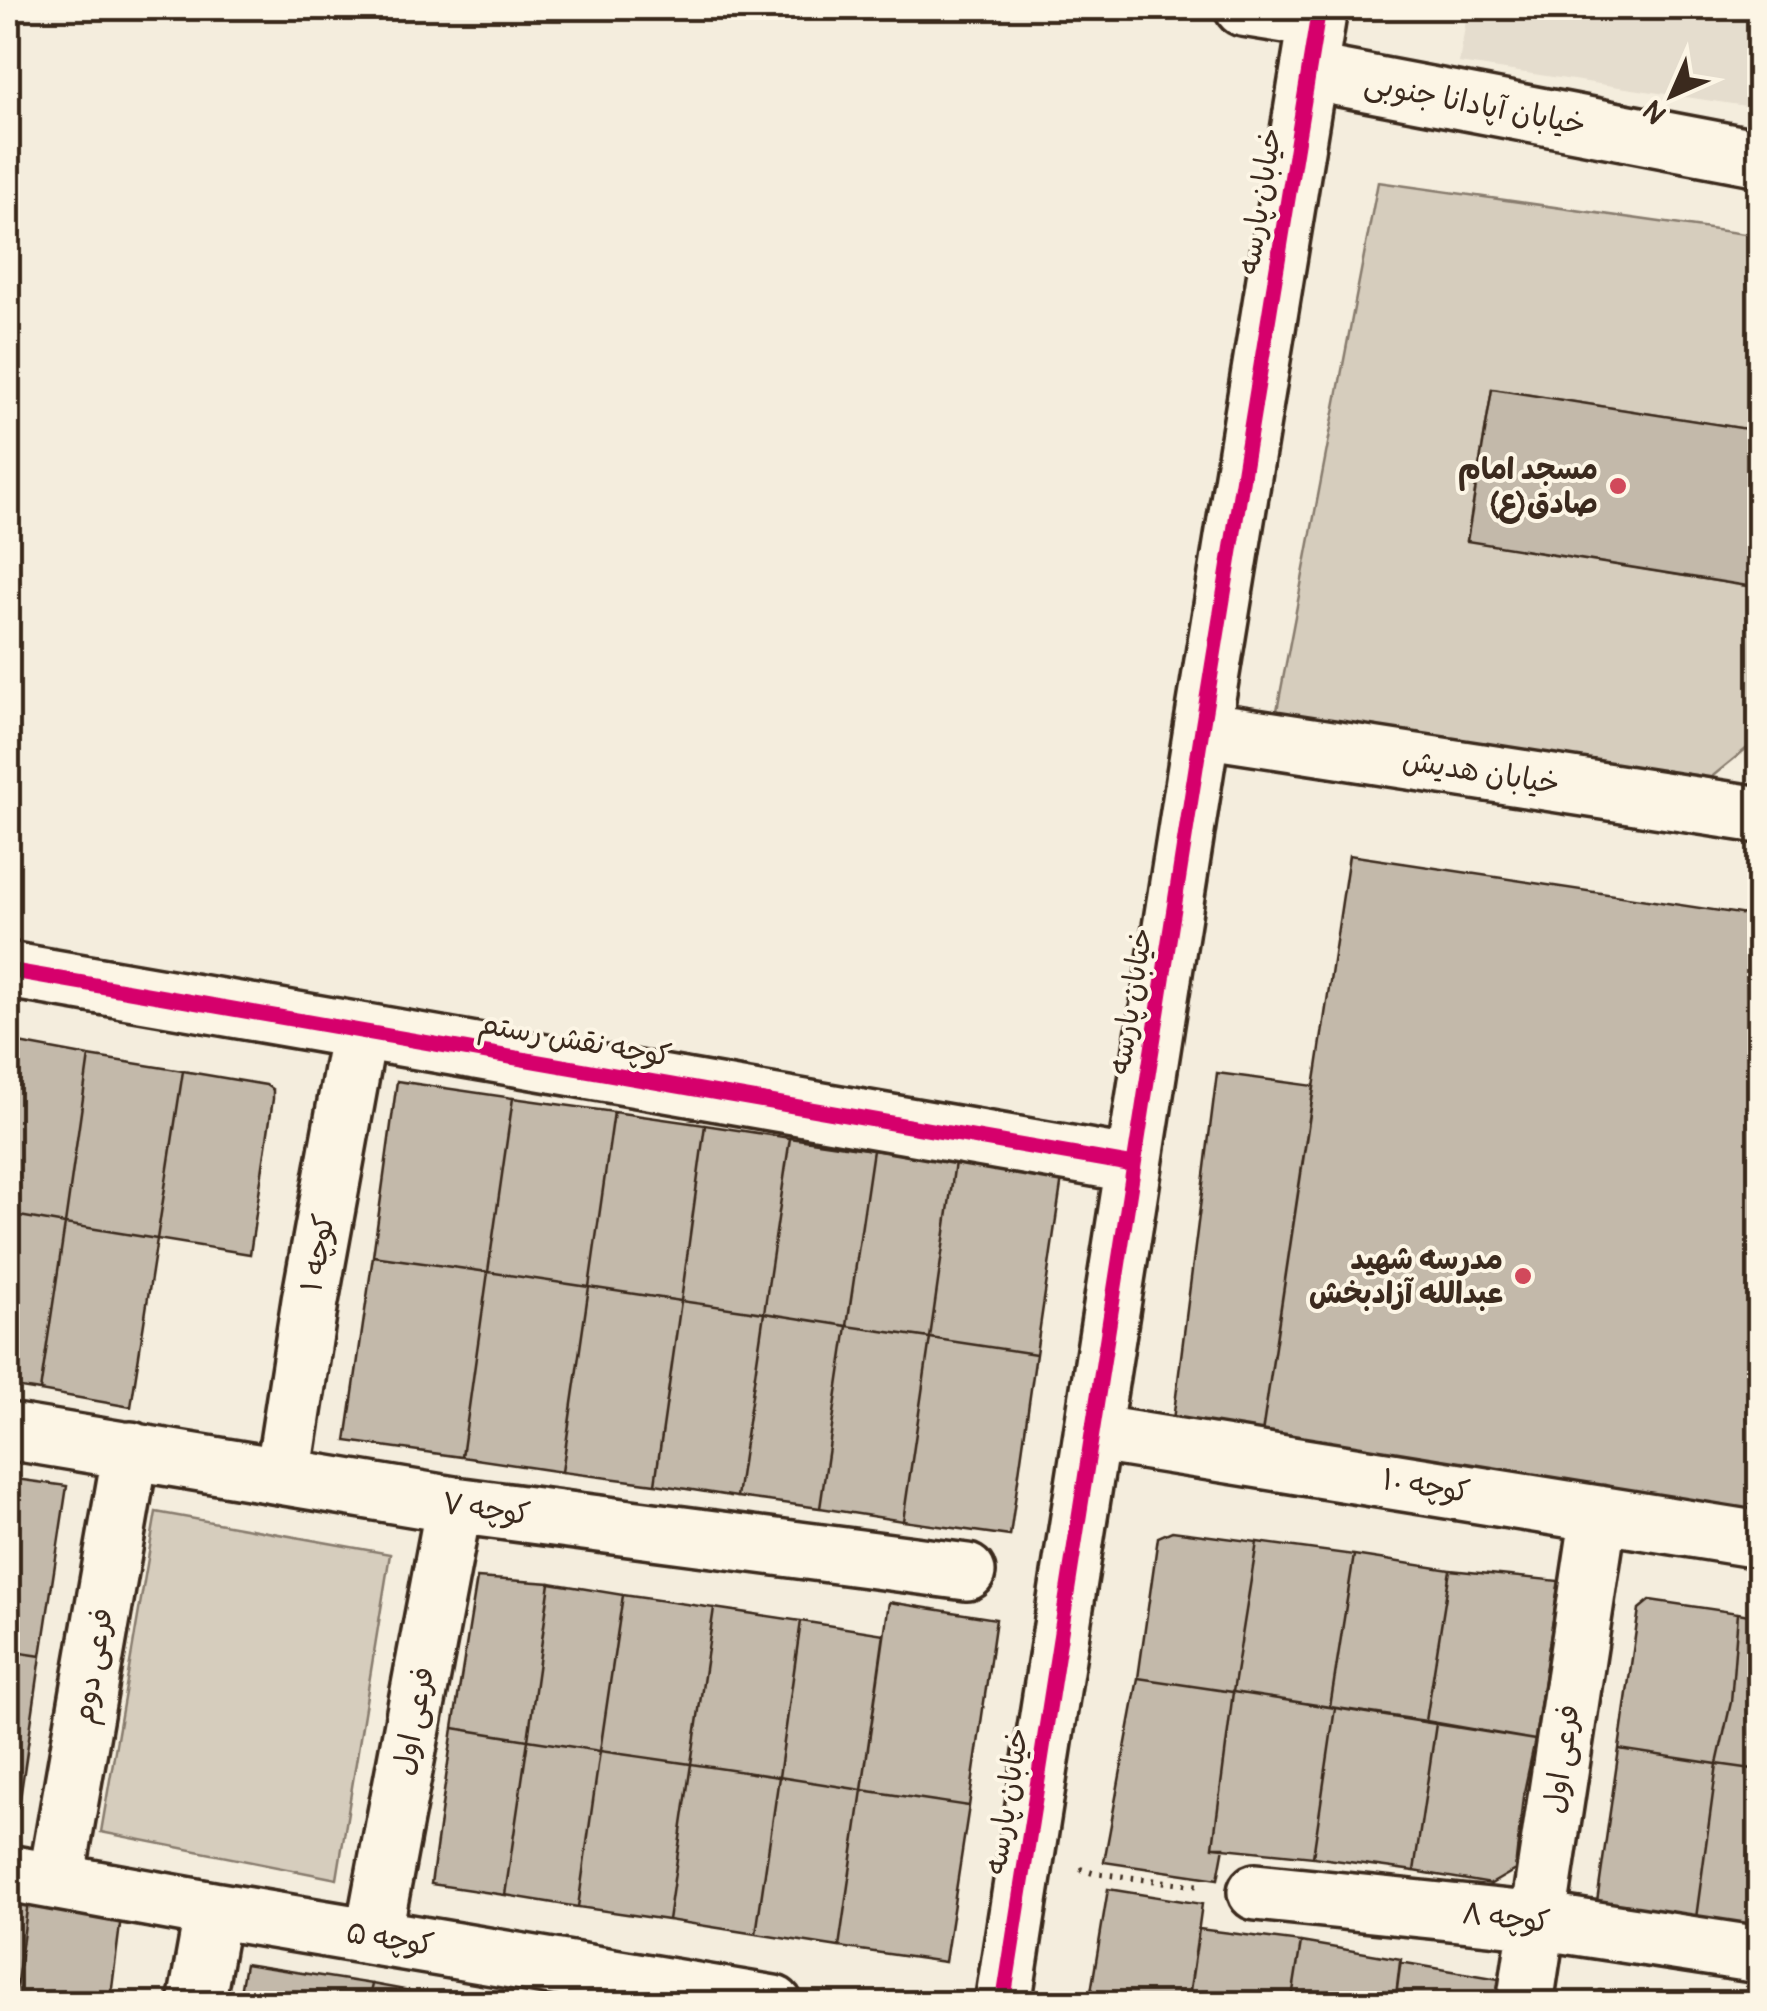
<svg xmlns="http://www.w3.org/2000/svg" width="1767" height="2011" viewBox="0 0 1767 2011" font-family="Pangolin,'Playpen Sans Arabic',sans-serif">
  <style>
    .built { fill: #e5ddce }
    .green { fill: #d6cdbd; stroke: #887c6e; stroke-width: 2.5 }
    .building { fill: #c3b9aa; stroke: #3b2a1e; stroke-width: 2.5 }
    .lines { fill: none; stroke-linecap: round; stroke-linejoin: round }
    .minor-casing { stroke: #3b2a1e; stroke-width: 62 }
    .path { stroke: #3b2a1e; stroke-width: 6; stroke-dasharray: 2.5 8; stroke-linecap: butt }
    .minor { stroke: #fcf5e5; stroke-width: 55 }
    .cycleway-casing { stroke: #fcf5e5; stroke-width: 21 }
    .cycleway { stroke: #d6006c; stroke-width: 15 }
    .poi-dot { fill: #d1495b; stroke: #fcf5e5; stroke-width: 4 }
    .labels { text-anchor: middle; dominant-baseline: central; stroke-width: 8; stroke-linejoin: round; paint-order: stroke }
    .street-label { font-size: 30px; fill: #3b2a1e; stroke: #fcf5e5 }
    .poi-label { font-size: 30px; font-weight: bold; fill: #3b2a1e; stroke: #fcf5e5; text-anchor: end }
  </style>
  <rect width="100%" height="100%" fill="#f4eddd"/>
  <filter id="ink" filterUnits="userSpaceOnUse"><feTurbulence type="fractalNoise" baseFrequency=".01" numOctaves="2"/><feDisplacementMap in="SourceGraphic" scale="20" xChannelSelector="R" yChannelSelector="G"/><feConvolveMatrix kernelMatrix="1 2 1 2 8 2 1 2 1" color-interpolation-filters="sRGB"/></filter>
  <g filter="url(#ink)">
    <path class="built" d="M1468 8H1759V108L1459 63Z"/>
    <path class="green" d="M1378 182 1759 236V431L1492 389 1467 540 1759 588V745L1752 744 1703 784 1275 721Z
      M156 1512 390 1554 337 1879 101 1832Z"/>
    <path class="building" d="M1492 389 1760 431V588L1467 541Z
      M1349 855 1760 917V1514L1261 1440Z
      M8 1041 89 1056 65 1224 8 1214Z
      M89 1056 183 1071 157 1239 65 1224Z
      M183 1071 266 1085 273 1090V1099L250 1254 157 1239Z
      M1217 1073 1314 1086 1261 1440 1172 1428Z
      M397 1081 513 1098 488 1272 373 1256Z
      M513 1098 614 1112 589 1287 488 1272Z
      M614 1112 705 1125 681 1301 589 1287Z
      M705 1125 790 1138 764 1313 681 1301Z
      M790 1138 873 1150 847 1326 764 1313Z
      M873 1150 955 1162 930 1338 847 1326Z
      M955 1162 1062 1178 1036 1354 930 1338Z
      M8 1214 65 1224 40 1391 8 1386Z
      M65 1224 157 1239 131 1407 40 1391Z
      M373 1256 488 1272 462 1457 346 1441Z
      M488 1272 589 1287 562 1472 462 1457Z
      M589 1287 681 1301 655 1484 562 1472Z
      M681 1301 764 1313 737 1497 655 1484Z
      M764 1313 847 1326 820 1508 737 1497Z
      M847 1326 930 1338 903 1521 820 1508Z
      M930 1338 1036 1354 1010 1536 903 1521Z
      M8 1478 67 1486 41 1656 8 1651Z
      M1172 1531 1257 1542 1233 1692 1138 1678 1158 1537Z
      M1257 1542 1354 1555 1330 1707 1233 1692Z
      M1354 1555 1450 1570 1426 1721 1330 1707Z
      M1450 1570 1559 1581 1535 1740 1426 1721Z
      M477 1578 550 1583 528 1740 453 1728Z
      M550 1583 623 1595 600 1751 528 1740Z
      M623 1595 714 1608 691 1764 600 1751Z
      M1650 1600 1738 1613 1731 1702 1717 1764 1619 1749 1639 1609Z
      M889 1602 996 1619 969 1806 862 1790Z
      M714 1608 801 1621 779 1777 691 1764Z
      M1738 1613 1760 1617V1770L1717 1764 1731 1702Z
      M801 1621 884 1634 862 1790 779 1777Z
      M8 1651 41 1656 19 1806 8 1816Z
      M1138 1678 1233 1692 1213 1847H1224L1218 1879 1104 1862Z
      M1233 1692 1335 1708 1313 1857 1213 1847Z
      M1335 1708 1436 1724 1414 1871 1313 1857Z
      M1436 1724 1535 1740 1523 1797 1515 1870 1491 1884 1414 1871Z
      M453 1728 528 1740 505 1895 431 1884Z
      M528 1740 600 1751 578 1907 505 1895Z
      M1619 1749 1717 1764 1696 1918 1597 1902Z
      M600 1751 691 1764 668 1920 578 1907Z
      M691 1764 779 1777 756 1934 668 1920Z
      M1717 1764 1760 1770V1927L1696 1918Z
      M779 1777 862 1790 839 1947 756 1934Z
      M862 1790 969 1806 945 1962 839 1947Z
      M1108 1889 1202 1904 1188 2004H1089Z
      M8 1892 29 1895 14 2004H8Z
      M29 1895 121 1917 110 2004H14Z
      M1199 1929 1301 1942 1291 2004H1188Z
      M1301 1942 1401 1959 1395 2004H1291Z
      M1400 1962 1505 1980 1499 2004H1395Z
      M245 1964 372 1984 368 2004H238Z
      M372 1984 465 2001V2004H368Z
      M1600 1990 1670 1999 1669 2004H1583Z"/>
    <g class="lines">
      <g class="minor-casing">
        <path id="minor" d="M1243 8 1317 20
          M1309 72 1760 158
          M1202 729 1760 815
          M8 970 1134 1165
          M8 1431 454 1505 967 1572
          M1092 1433 1760 1540
          M283 1476 310 1301 359 1031
          M8 1873 213 1910 774 2004
          M56 1881 131 1450
          M1256 1892 1538 1921 1760 1955
          M373 1936 454 1505
          M196 2004 213 1910
          M1003 2004 1202 729 1319 8
          M1525 2004 1599 1514"/>
      </g>
      <path class="path" d="M1080 1869 1093 1873 1201 1886"/>
      <use href="#minor" class="minor"/>
      <g class="cycleway-casing">
        <path id="cycleway" d="M8 970 1134 1165
          M1003 2004 1202 729 1319 8"/>
      </g>
      <use href="#cycleway" class="cycleway"/>
    </g>
  </g>
  <g class="poi-dot">
    <circle cx="1618" cy="486" r="10"/>
    <circle cx="1523" cy="1276" r="10"/>
  </g>
  <g class="labels">
    <g class="street-label">
      <text transform="translate(1475 104) rotate(11)">خیابان آپادانا جنوبی</text>
      <text transform="translate(1260 201) rotate(-81)">خیابان پارسه</text>
      <text transform="translate(1481 772) rotate(9)">خیابان هدیش</text>
      <text transform="translate(1131 1001) rotate(-81)">خیابان پارسه</text>
      <text transform="translate(575 1040) rotate(10)">کوچه نقش رستم</text>
      <text transform="translate(318 1253) rotate(-80)">کوچه ۱</text>
      <text transform="translate(1426 1486) rotate(9)">کوچه ۱۰</text>
      <text transform="translate(486 1509) rotate(8)">کوچه ۷</text>
      <text transform="translate(93 1666) rotate(-80)">فرعی دوم</text>
      <text transform="translate(414 1721) rotate(-79)">فرعی اول</text>
      <text transform="translate(1562 1759) rotate(-82)">فرعی اول</text>
      <text transform="translate(1007 1801) rotate(-81)">خیابان پارسه</text>
      <text transform="translate(1506 1918) rotate(6)">کوچه ۸</text>
      <text transform="translate(390 1939) rotate(9)">کوچه ۵</text>
    </g>
    <g class="poi-label">
      <text x="1598" y="469">مسجد امام<tspan x="1598" dy="34">صادق(ع)</tspan></text>
      <text x="1503" y="1259">مدرسه شهید<tspan x="1503" dy="34">عبدالله آزادبخش</tspan></text>
    </g>
  </g>
  <rect width="1767" height="2011" fill="none" stroke="#fcf5e5" stroke-width="40"/>
  <rect x="20" y="20" width="1727" height="1971" fill="none" stroke="#3b2a1e" stroke-width="4" filter="url(#ink)"/>
  <g transform="translate(1672 95) rotate(225)" stroke="#fcf5e5" stroke-width="8" paint-order="stroke">
  <path d="M0-8L18 38L0 25L-18 38Z" fill="#3b2a1e"/>
  <text y="-15" font-size="28" font-weight="bold" text-anchor="middle" fill="#3b2a1e">N</text>
  </g>
</svg>
